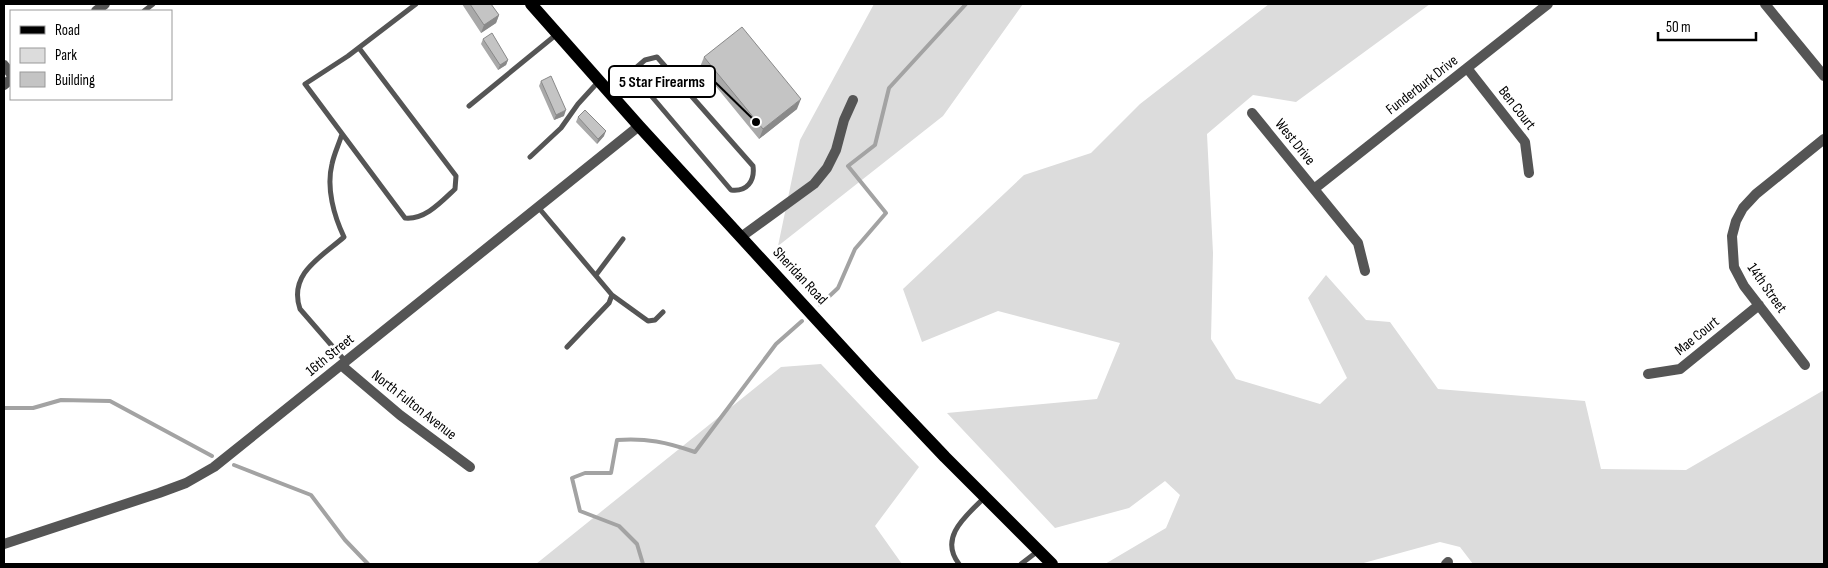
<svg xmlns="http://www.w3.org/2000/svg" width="1828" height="568" viewBox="0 0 1828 568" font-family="'Sofia Sans Condensed',sans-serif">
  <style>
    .green { fill: #dcdcdc }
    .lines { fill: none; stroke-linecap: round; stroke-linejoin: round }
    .stream { stroke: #a3a3a3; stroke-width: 4 }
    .lane { stroke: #555; stroke-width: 5 }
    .street { stroke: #555; stroke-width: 10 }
    .primary { stroke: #000; stroke-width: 12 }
    .wall { fill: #a9a9a9 }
    .shaded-wall { fill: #898989 }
    .building { fill: #c4c4c4; stroke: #898989 }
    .labels { text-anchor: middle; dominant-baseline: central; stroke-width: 5; stroke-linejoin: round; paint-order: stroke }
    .street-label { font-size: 15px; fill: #000; stroke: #fff }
    .leader { fill: none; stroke: #000; stroke-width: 2 }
    .callout-dot { fill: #000; stroke: #fff; stroke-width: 2 }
    .callout { fill: #fff; stroke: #000; stroke-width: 2 }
    .callout-label { font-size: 16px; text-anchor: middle; font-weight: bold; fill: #000 }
  </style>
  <rect width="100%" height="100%" fill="#fff"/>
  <path class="green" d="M874 4H1023L943 116 778 246 800 140Z
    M1269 4H1430L1296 102 1253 95 1207 134 1213 253 1211 339 1236 379 1320 404 1347 378 1308 298 1326 275 1366 320 1390 322 1438 389 1585 401 1601 469 1686 470 1824 390V564H1473L1460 547 1440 542 1360 564H1105L1166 528 1180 495 1165 481 1129 508 1055 528 947 413 1097 399 1120 343 998 311 922 342 903 289 1024 175 1091 153 1140 104Z
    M821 364 919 467 875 526 902 564H536L781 367Z"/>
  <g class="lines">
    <path class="stream" d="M820 305 838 288 855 249 886 213 848 166 875 145 889 88 966 4
      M4 408H33L61 400 110 401 212 456
      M234 465 311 495 345 540 368 564
      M643 564 637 544 619 526 580 511 572 478 585 473H611L617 440C647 438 666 442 695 452L776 344 802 321"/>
    <path class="lane" d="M144 11 153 4
      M359 48 456 176 455 189C441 202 425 220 405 218L305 84 348 56 416 4
      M657 57 753 166C755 181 747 192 731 190L631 72 645 60Z
      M608 90 631 72
      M469 106 557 34
      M342 134C339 144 334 154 332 164 326 188 334 216 344 237 321 257 288 274 300 309L346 362
      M530 157 561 128 578 104 599 81
      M538 207 612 295 609 303 567 347
      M596 275 623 239
      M612 295 648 321 655 320 663 312
      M959 564C938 537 967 515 985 497
      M1021 564 1038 551"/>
    <path class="street" d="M1765 4 1824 76
      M96 11 105 4
      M4 65 11 74
      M1467 68 1525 142 1529 173
      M4 85 11 79
      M1252 113 1358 243 1365 271
      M1314 189 1548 4
      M741 237 814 184 827 168 836 150 844 120 853 100
      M341 365 400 415 470 467
      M1805 365 1744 286 1734 267 1732 236 1736 221 1743 208 1756 194 1824 139
      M1648 374 1680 369 1759 305
      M4 544 159 493 186 483 214 467 639 126
      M1446 564 1448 562"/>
    <path class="primary" d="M531 4 639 126 872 380 945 457 1052 564"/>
  </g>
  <path class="wall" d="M462 4H491L499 15 496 23 481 33Z
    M483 39 508 60 506 65 498 70 481 44Z
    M704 57 797 109 759 139 700 67Z
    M541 81 564 116 554 120 539 86Z
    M578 117 604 136 597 144 576 122Z"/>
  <path class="shaded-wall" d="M499 15 496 23 481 33 484 25Z
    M508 60 506 65 498 70 500 65Z
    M801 99 797 109 759 139 763 129Z
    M566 110 564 116 554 120 556 115Z
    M606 131 604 136 597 144 598 139Z"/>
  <path class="building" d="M470 4H491L499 15 484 25Z
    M742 27 801 99 763 129 704 57Z
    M492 33 508 60 500 65 483 39Z
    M551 76 566 110 556 115 541 81Z
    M585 110 606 131 598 139 578 117Z"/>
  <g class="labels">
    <g class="street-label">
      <text transform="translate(1422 85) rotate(-38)">Funderburk Drive</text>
      <text transform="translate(1517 108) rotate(52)">Ben Court</text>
      <text transform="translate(1295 142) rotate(51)">West Drive</text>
      <text transform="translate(800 276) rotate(47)">Sheridan Road</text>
      <text transform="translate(1767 288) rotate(55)">14th Street</text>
      <text transform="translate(1697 336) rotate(-39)">Mae Court</text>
      <text transform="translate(330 355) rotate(-39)">16th Street</text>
      <text transform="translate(414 405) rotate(38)">North Fulton Avenue</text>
    </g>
  </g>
  <path class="leader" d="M756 122L715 82"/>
  <circle class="callout-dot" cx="756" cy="122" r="5"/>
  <rect class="callout" x="609" y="66" width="106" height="31" rx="5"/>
  <g class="callout-label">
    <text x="662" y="87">5 Star Firearms</text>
  </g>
  <rect width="1828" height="568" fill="none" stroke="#000000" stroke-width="10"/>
  <rect x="10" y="10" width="162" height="90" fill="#ffffff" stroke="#999999"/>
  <rect x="20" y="26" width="25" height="8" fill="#000000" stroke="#999999"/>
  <text x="55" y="35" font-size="15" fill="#000000">Road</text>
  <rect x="20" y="48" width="25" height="15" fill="#dcdcdc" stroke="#999999"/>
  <text x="55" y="60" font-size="15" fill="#000000">Park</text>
  <rect x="20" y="72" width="25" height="15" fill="#c4c4c4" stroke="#999999"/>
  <text x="55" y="85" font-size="15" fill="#000000">Building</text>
  <path d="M1658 32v8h98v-8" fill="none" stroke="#000000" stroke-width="2.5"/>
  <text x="1666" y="32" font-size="15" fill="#000000" stroke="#ffffff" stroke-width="4" paint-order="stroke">50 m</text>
</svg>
